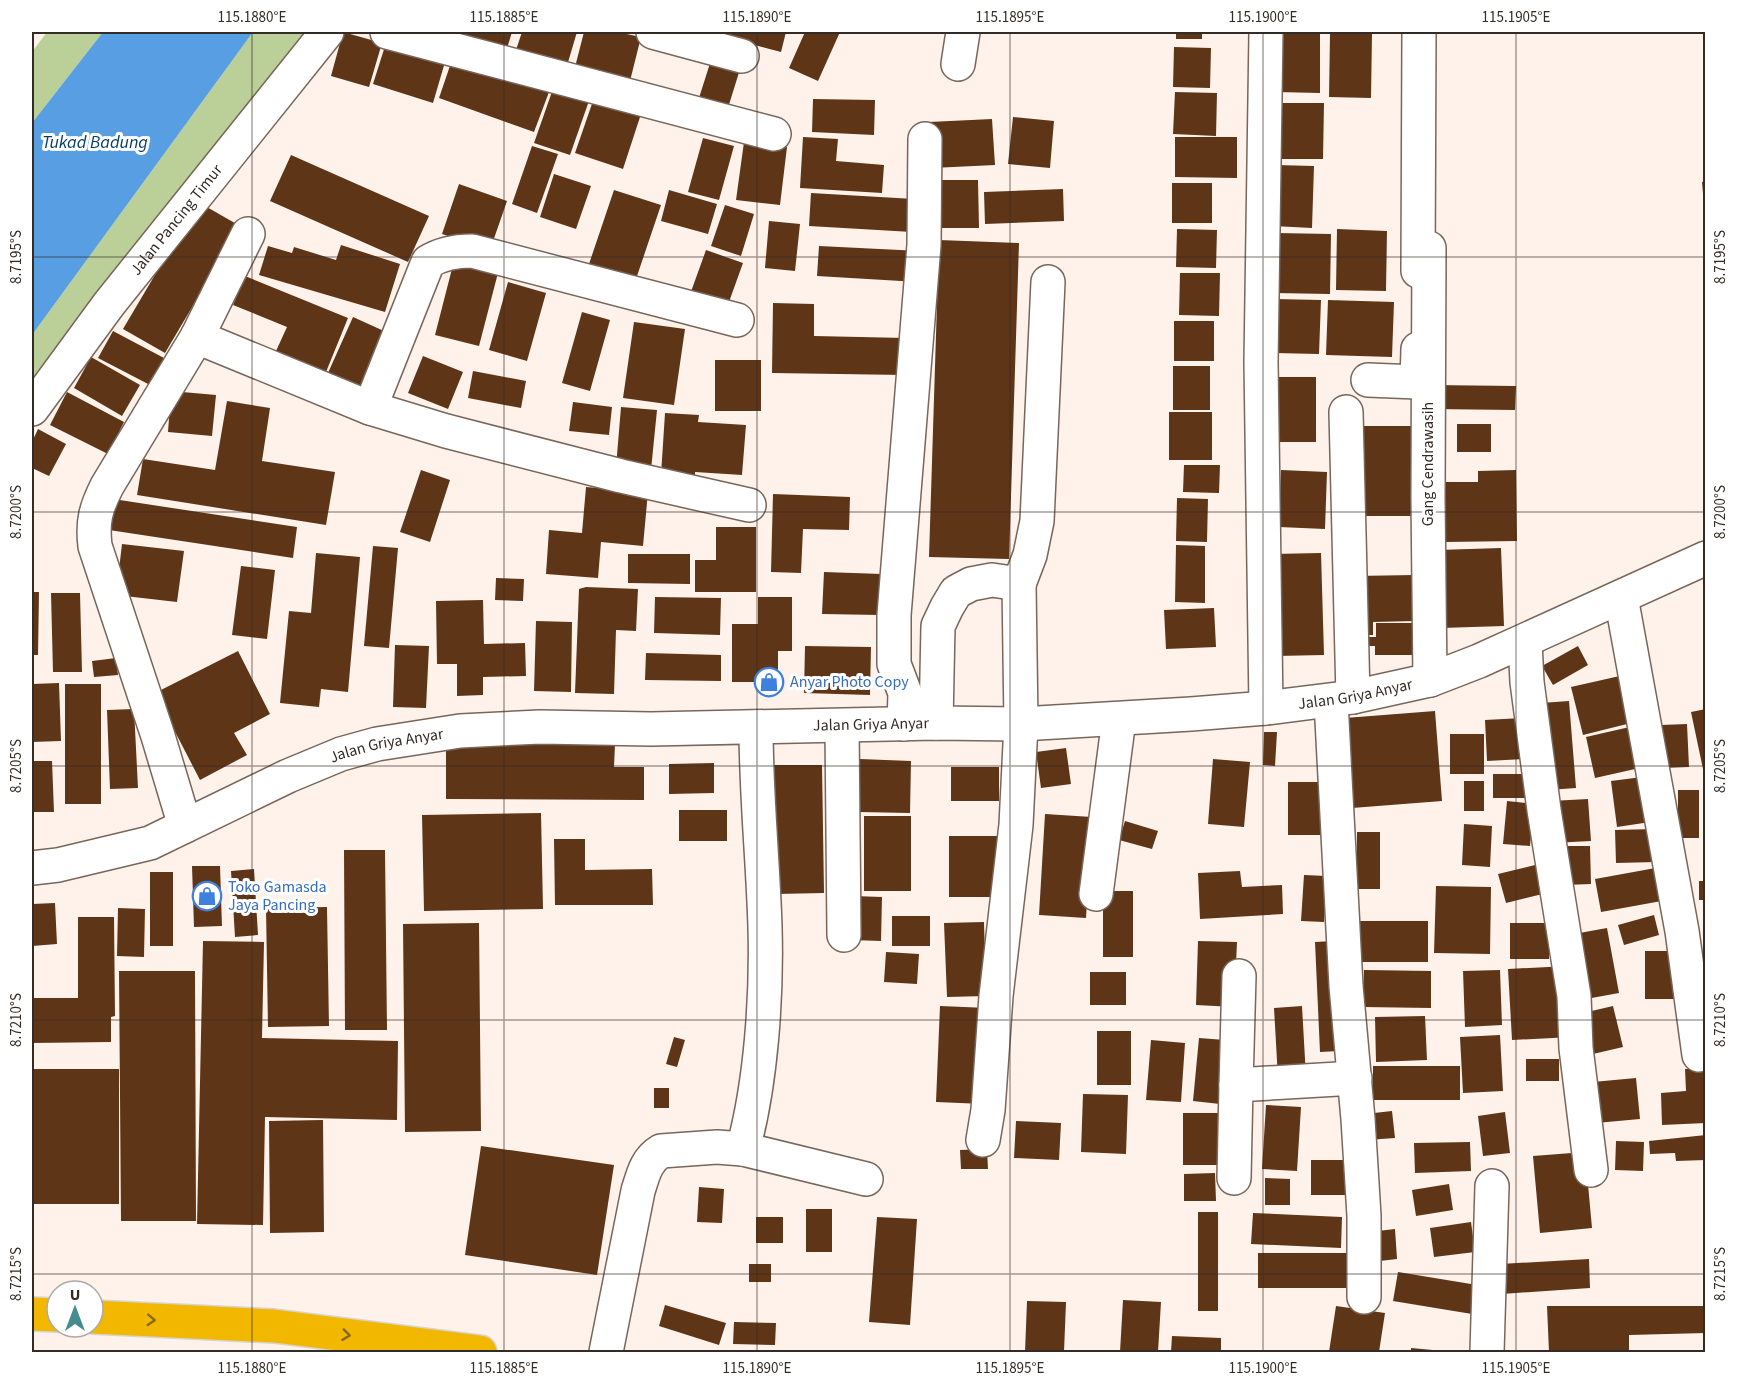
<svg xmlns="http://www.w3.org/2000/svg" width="1737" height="1384" viewBox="0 0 1737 1384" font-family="'Source Sans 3',sans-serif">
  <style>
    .green { fill: #bbcf99 }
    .water { fill: #579ee2 }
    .building { fill: #5f3517 }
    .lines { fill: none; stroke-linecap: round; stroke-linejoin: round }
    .minor-casing { stroke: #78665b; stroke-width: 36 }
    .highway-casing { stroke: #d6d5d4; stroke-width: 36 }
    .minor { stroke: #fff; stroke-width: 33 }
    .highway { stroke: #f2b800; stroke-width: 33 }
    .oneway { stroke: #896a15 }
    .ticks { fill: none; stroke: #332b26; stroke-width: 1.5; stroke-opacity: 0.45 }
    .labels { text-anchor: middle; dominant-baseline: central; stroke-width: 6; stroke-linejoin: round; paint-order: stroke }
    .street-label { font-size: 16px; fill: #332b26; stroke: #fff }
    .shop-label { font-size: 16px; fill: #366cbe; stroke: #fff; text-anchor: start }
    .water-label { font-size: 18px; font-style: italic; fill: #063d69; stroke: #fff }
    .neatline { fill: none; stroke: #332b26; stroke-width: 2 }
    .ticks-label { font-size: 15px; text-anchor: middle; fill: #332b26 }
  </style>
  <rect width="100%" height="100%" fill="#fff2ea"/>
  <path class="green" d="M47 32H103L32 123V52Z
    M253 32H304L140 248 32 399V335Z"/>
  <path class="water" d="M103 32H253L32 335V123Z"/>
  <path class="building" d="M343 32 382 43 369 87 331 76Z
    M433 32H512L505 55Z
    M522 32H577L566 69 515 53Z
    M584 32H617L641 37 629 85 574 71Z
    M705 32H786L781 52Z
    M805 32H840L818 81 789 68Z
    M1176 32H1202V39H1176Z
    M1277 32H1320V93L1276 92Z
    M1330 34H1372L1371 98 1329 97Z
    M386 43 445 62 433 103 373 84Z
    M1174 47 1211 48 1210 88 1173 87Z
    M453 57 549 92 534 132 439 98Z
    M712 57 741 66 727 111 698 101Z
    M1703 60H1706V119H1703Z
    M554 86 590 98 570 155 534 143Z
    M1175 92 1217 93 1216 136 1173 134Z
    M594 98 641 114 623 169 575 153Z
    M813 99 875 100 874 135 812 132Z
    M1277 103H1324L1323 159H1276Z
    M1013 117 1054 121 1050 168 1008 164Z
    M992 119 995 165 932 168 929 122Z
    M803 137 838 139 836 161 884 165 882 193 800 188Z
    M1175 137H1237V178L1175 177Z
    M703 138 734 146 719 200 688 192Z
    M744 142 787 147 780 205 736 200Z
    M532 146 558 154 537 213 512 204Z
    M291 155 429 216 408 262 270 201Z
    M1275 165 1314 166 1312 228 1273 226Z
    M554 174 591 186 576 229 540 217Z
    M938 180H978L979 228H938Z
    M1706 181V205H1704L1702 182Z
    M1172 183H1212V223H1172Z
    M459 184 507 201 490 250 442 234Z
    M1063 189 1064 221 985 224 984 192Z
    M614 190 661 205 636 279 589 264Z
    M669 190 717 204 708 234 661 221Z
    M811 193 914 199 912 232 809 226Z
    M198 202 240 226 165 353 123 329Z
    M725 205 754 214 741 256 711 246Z
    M769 221 800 224 795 271 765 268Z
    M1177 229 1217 230 1216 268 1176 267Z
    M1337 229 1387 231 1386 291 1336 290Z
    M1276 233 1331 234 1330 294 1275 293Z
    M939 240 1019 243 1009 559 929 557Z
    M341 245 400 264 385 312 259 275 268 246 292 253 294 247 336 260Z
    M819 246 920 251 918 282 817 276Z
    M706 250 743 263 725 313 688 300Z
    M455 257 499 269 479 346 435 335Z
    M1180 273H1220L1219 316 1179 315Z
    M245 276 348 318 326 372 276 351 287 327 233 305Z
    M508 282 546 293 527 361 489 350Z
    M1275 299 1321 300 1319 354 1274 353Z
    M1328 300 1394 302 1392 357 1326 355Z
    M773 303 814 304V336L906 338 905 375 772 373Z
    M582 312 610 320 590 391 562 383Z
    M353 317 395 336 369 392 328 373Z
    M1174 321H1214V361H1174Z
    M634 322 685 329 674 405 623 398Z
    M113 331 164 358 150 385 98 358Z
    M423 356 463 372 448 409 408 393Z
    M91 357 140 385 122 416 74 388Z
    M715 360H761V411H715Z
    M1173 366H1210V410H1173Z
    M473 371 526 381 521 408 468 398Z
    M1273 377H1316V442H1273Z
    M1431 385 1516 386 1515 410 1431 409Z
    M171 391 216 395 212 436 168 432Z
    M67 392 124 422 108 454 50 425Z
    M227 401 270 408 262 461 335 472 326 525 137 495 143 459 215 470Z
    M573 402 612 407 609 435 569 431Z
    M621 407 657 410 651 470 616 467Z
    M1169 412H1212V460H1169Z
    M665 413 699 415 698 422 746 425 742 475 695 472V477L661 475Z
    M1457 424H1491V452H1457Z
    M1355 426H1415L1414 516H1355Z
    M38 429 66 444 49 476 32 468V442Z
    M1184 465H1220L1219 493 1183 492Z
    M421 470 450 480 430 542 400 532Z
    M1281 470 1327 472 1325 529 1279 527Z
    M1516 470 1517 541 1445 542V482H1478V471Z
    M586 487 648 492 643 546 601 542 598 578 546 574 549 530 582 533Z
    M773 494 850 497 849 530 803 529 801 573 771 572Z
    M1177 498 1208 499 1207 542 1176 541Z
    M113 499 297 527 293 558 109 530Z
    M716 527H756V592H695V560H716Z
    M122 544 184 551 177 602 116 595Z
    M1176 545 1205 546V603L1175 602Z
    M373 546 398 548 389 648 364 646Z
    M1501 548 1504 626 1441 628 1438 550Z
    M316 553 360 557 348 692 321 689 319 707 280 703 289 611 311 613Z
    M1321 553 1324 655 1276 656 1273 554Z
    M628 554H690V584L628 583Z
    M241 566 275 570 267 639 232 635Z
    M824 572 882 574 880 615 822 614Z
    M1414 575 1415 621 1373 622V635H1356L1355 576Z
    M496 578 524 579 523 601 495 600Z
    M586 587 638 589 636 631 616 630 614 694 575 693 579 589Z
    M32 592H39L38 655H32Z
    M51 593H80L82 672H53Z
    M655 597 721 598 720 635 654 633Z
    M758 597H792V651H778V682H732V624H758Z
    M483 600 484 644 525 643 526 676 483 677V695L457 696V664H437L436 601Z
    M1214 608 1216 647 1166 649 1164 610Z
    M536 621 572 622 571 692 534 691Z
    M1376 623H1417V655H1375V646H1357V637H1376Z
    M395 645 429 646 426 708 393 707Z
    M805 646 871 647 870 695 804 693Z
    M1578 646 1588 665 1553 685 1542 666Z
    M238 651 270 714 234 733 247 755 200 780 155 693Z
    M646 653 721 655V681L645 680Z
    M116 658 118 675 94 677 92 661Z
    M1624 675 1635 722 1583 735 1571 687Z
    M59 683 61 741 32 742V684Z
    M65 684H101V804H65Z
    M1569 701 1576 788 1548 790 1541 703Z
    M134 709 138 788 110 789 107 710Z
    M1706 709V769H1703L1691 712Z
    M1435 711 1442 801 1352 808 1345 718Z
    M1522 718 1524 759 1487 761 1485 720Z
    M1687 724 1689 767 1662 768 1661 725Z
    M1634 726 1644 767 1595 778 1586 737Z
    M1264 732H1277L1275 766 1263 765Z
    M1450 734H1484V774H1450Z
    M446 743 615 744 614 767H644V800L446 799Z
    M1066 748 1071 784 1041 788 1036 752Z
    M860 759 911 761 910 813 859 812Z
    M1213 759 1250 762 1244 827 1208 824Z
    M32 761H52L54 812H32Z
    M714 763V793L669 794V764Z
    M774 765H822L824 893 776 894Z
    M951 767H999V801H951Z
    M1493 774H1525L1526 798H1493Z
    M1650 776 1657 821 1617 827 1611 781Z
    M1464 781H1484V811H1464Z
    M1288 782H1323V835H1288Z
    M1678 790H1699V838H1678Z
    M1588 799 1591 841 1553 843 1551 801Z
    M1507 801 1534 804 1530 846 1503 844Z
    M679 810H727V841H679Z
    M541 813 543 909 424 911 422 815Z
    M1045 814 1092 817 1086 918 1039 915Z
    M864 816H911V891H864Z
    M1125 821 1158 831 1152 849 1119 840Z
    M1464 824 1492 826 1490 867 1462 865Z
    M1655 829 1656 862 1616 863 1615 830Z
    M1357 832H1380V889H1357Z
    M949 836H999V897H949Z
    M554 839H585V870L652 869 653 905H555Z
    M1563 846H1590L1591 884 1564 885Z
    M344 850H385L387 1030H345Z
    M1547 862 1555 891 1506 903 1498 874Z
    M192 866H220L222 926 194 927Z
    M1661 867 1667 900 1601 912 1595 879Z
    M254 869 258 935 235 937 231 871Z
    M1240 871 1242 887 1282 885 1283 914 1200 919 1198 873Z
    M150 872H173V946H150Z
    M1304 875 1327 876 1324 922 1301 921Z
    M1699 881H1706V900H1699Z
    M1436 886 1491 887 1490 954 1434 953Z
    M1103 891H1133V957H1103Z
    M853 896 882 897 881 941 851 940Z
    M55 903 57 944 32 946V904Z
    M327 907 329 1026 268 1027 266 908Z
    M118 908 145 909 144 957 117 956Z
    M1654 915 1659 935 1624 945 1618 925Z
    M892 916H930V946H892Z
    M78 917H114L115 1016 111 1017V1042L32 1043V998H78Z
    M1350 921H1428V962H1350Z
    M984 922 986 996 947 997 944 923Z
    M479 923 481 1131 405 1132 403 924Z
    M1510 923H1549V959H1510Z
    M1607 928 1619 993 1586 999 1574 934Z
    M203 941 264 942 262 1038 398 1041 397 1120 265 1117 263 1225 197 1224Z
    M1198 941 1237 942 1234 1007 1196 1005Z
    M1334 941 1339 1051 1320 1052 1315 942Z
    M1645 951H1679V999H1645Z
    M886 952 919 954 917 984 884 982Z
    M1568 966 1572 1037 1512 1040 1508 969Z
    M1364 970 1431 971V1008L1363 1007Z
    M1500 970 1502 1025 1465 1027 1463 971Z
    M119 971H195L196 1221H121Z
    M1090 972H1126V1005H1090Z
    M940 1006 988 1008 984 1104 936 1102Z
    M1302 1006 1306 1077 1278 1078 1274 1008Z
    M1613 1006 1623 1047 1593 1054 1583 1013Z
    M1425 1016 1427 1060 1376 1062 1375 1017Z
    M1097 1031H1131V1085H1097Z
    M1500 1035 1503 1091 1463 1093 1460 1037Z
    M674 1037 685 1040 677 1067 666 1064Z
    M1199 1038 1225 1040 1220 1104 1193 1101Z
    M1151 1040 1185 1043 1181 1102 1146 1100Z
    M1526 1059H1559V1081H1526Z
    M1373 1066H1460V1100H1373Z
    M1706 1068V1123L1662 1125 1661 1093 1686 1091 1685 1069Z
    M32 1069H119V1204H32Z
    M1636 1078 1640 1119 1596 1123 1593 1082Z
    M654 1088H669V1108H654Z
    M1083 1094 1128 1095 1126 1154 1081 1152Z
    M1266 1105 1301 1107 1297 1171 1262 1169Z
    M1392 1111 1395 1138 1367 1140 1365 1114Z
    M1505 1112 1510 1153 1483 1156 1478 1116Z
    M1183 1113H1218L1217 1165H1183Z
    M323 1120 324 1232 270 1233 269 1121Z
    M1016 1121 1061 1123 1059 1160 1014 1158Z
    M1706 1135V1160L1676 1161 1675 1153 1650 1154 1649 1141Z
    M1616 1141 1644 1142 1643 1171 1615 1170Z
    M1470 1142 1471 1171 1415 1173 1414 1143Z
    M481 1146 614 1165 597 1275 465 1255Z
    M987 1149 988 1169H961L960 1150Z
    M1585 1152 1592 1228 1540 1233 1533 1156Z
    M1311 1160H1346V1195H1311Z
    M1215 1173 1216 1201H1184V1174Z
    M1265 1178 1290 1179V1205H1265Z
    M1449 1184 1453 1210 1416 1216 1412 1190Z
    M699 1187 724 1189 722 1223 697 1222Z
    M806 1209H832V1252H806Z
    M1198 1212H1218V1311H1198Z
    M1253 1213 1342 1217 1341 1248 1251 1244Z
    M756 1217H783V1243H756Z
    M877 1217 917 1219 910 1325 869 1322Z
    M1471 1222 1475 1252 1434 1257 1430 1228Z
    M1395 1229 1397 1259 1371 1262 1369 1232Z
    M1258 1253H1357V1288H1258Z
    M1589 1259 1590 1288 1502 1294 1500 1264Z
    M749 1264H771V1282H749Z
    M1398 1272 1477 1285 1472 1314 1393 1301Z
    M1123 1300 1161 1302 1158 1352H1120Z
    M1027 1301 1066 1302 1064 1352H1025Z
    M665 1305 726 1323 719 1345 659 1326Z
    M1336 1306 1385 1313 1379 1352H1329Z
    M1547 1306H1706V1333L1629 1335V1352H1549Z
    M734 1322 776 1323 775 1345 733 1344Z
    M1172 1336 1221 1338V1352H1171Z
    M1411 1348 1444 1351V1352H1411Z"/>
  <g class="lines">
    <g class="minor-casing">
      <g id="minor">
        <path d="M387 32 774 134"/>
        <path d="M653 32 742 56"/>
        <path d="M958 64 963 32"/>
        <path d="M1429 248 1428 497 1430 680"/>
        <path d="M1418 271 1419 32"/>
        <path d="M197 337 370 408 446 431 621 476 749 505"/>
        <path d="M1368 380 1417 382 1418 349"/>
        <path d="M370 408 428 262C442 253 456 251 472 251L737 320"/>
        <path id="s1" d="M32 409 109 304 327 32"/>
        <path d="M1346 412 1353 697"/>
        <path d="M1621 597 1682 931 1699 1055 1706 1054"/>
        <path d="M1525 642 1527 682 1544 810 1574 996 1576 1048 1591 1170"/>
        <path d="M1331 701 1346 986 1358 1119 1364 1216V1297"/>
        <path d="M1266 708 1261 362 1266 32"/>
        <path d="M936 723 938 626 947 607 956 592 971 584 992 580 1019 584 1030 555 1037 521 1048 282"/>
        <path d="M904 724 905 693 894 664V615L924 245 925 139"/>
        <path d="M842 726 844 935"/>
        <path d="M185 826 158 736 95 546C92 521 96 508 107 486L197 337 248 234"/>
        <path id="s2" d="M32 868 58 865 150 843 288 776 341 754 377 744 460 731 540 727 651 729 936 723 1021 724 1191 714 1266 708 1353 697 1430 680 1479 661 1706 558"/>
        <path d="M1096 894 1119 719"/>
        <path d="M1236 1085 1239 976"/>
        <path d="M983 1140 988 1110 996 996 1016 825 1021 724 1019 584"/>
        <path d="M743 1149C761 1083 767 997 765 927 763 860 756 794 756 727"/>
        <path d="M1234 1178 1236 1085 1355 1078"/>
        <path d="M606 1352 638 1191C643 1175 646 1160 661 1151L717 1147 743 1149 866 1179"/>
        <path d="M1487 1352 1492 1186"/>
      </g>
    </g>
    <g class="highway-casing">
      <path id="highway" d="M32 1314 57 1315
        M93 1317 274 1326 480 1352"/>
    </g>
    <use href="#minor" class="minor"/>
    <use href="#highway" class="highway"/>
  </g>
  <defs><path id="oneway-chevron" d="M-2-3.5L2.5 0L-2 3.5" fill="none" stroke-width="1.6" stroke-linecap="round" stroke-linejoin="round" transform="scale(1.5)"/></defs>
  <g class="oneway">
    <use href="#oneway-chevron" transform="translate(151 1320) rotate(3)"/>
    <use href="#oneway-chevron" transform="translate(346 1335) rotate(7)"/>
  </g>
  <path class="ticks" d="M252 32V1352M504 32V1352M757 32V1352M1010 32V1352M1263 32V1352M1516 32V1352M32 257H1706M32 512H1706M32 766H1706M32 1020H1706M32 1274H1706"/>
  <defs>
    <g id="shop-ring" transform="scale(1.5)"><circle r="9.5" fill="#fff" stroke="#3f7fe0" stroke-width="1.5"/><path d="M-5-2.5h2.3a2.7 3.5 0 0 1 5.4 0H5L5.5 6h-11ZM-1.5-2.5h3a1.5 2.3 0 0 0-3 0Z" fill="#3f7fe0"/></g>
  </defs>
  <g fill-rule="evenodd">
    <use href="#shop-ring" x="769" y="682"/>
    <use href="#shop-ring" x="207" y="896"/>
  </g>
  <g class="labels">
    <g class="street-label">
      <text stroke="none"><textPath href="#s1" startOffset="238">Jalan Pancing Timur</textPath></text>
      <text transform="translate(1428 464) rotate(-90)">Gang Cendrawasih</text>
      <text stroke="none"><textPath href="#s2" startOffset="1350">Jalan Griya Anyar</textPath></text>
      <text stroke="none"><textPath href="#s2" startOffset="864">Jalan Griya Anyar</textPath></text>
      <text stroke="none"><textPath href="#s2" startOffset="378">Jalan Griya Anyar</textPath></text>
    </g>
    <g class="shop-label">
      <text x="790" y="682">Anyar Photo Copy</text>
      <text x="228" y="887">Toko Gamasda<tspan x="228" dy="18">Jaya Pancing</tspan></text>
    </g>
    <g class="water-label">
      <text x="95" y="142">Tukad Badung</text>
    </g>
  </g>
  <rect width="1737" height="1384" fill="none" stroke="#ffffff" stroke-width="66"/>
  <g transform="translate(75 1309)"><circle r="28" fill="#ffffff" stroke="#adaaa8" stroke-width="1.5"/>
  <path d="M0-4.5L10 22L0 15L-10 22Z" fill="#448c8e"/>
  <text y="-9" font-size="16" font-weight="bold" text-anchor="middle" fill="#332b26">U</text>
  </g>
  <rect x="33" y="33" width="1671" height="1318" class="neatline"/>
  <g class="ticks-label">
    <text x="252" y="22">115.1880°E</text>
    <text x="504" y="22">115.1885°E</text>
    <text x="757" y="22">115.1890°E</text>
    <text x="1010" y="22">115.1895°E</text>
    <text x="1263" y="22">115.1900°E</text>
    <text x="1516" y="22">115.1905°E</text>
    <text transform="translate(16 257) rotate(-90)" y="5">8.7195°S</text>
    <text transform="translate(1720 257) rotate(-90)" y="5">8.7195°S</text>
    <text transform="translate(16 512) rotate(-90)" y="5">8.7200°S</text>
    <text transform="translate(1720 512) rotate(-90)" y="5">8.7200°S</text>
    <text transform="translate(16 766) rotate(-90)" y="5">8.7205°S</text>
    <text transform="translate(1720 766) rotate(-90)" y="5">8.7205°S</text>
    <text transform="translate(16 1020) rotate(-90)" y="5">8.7210°S</text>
    <text transform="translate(1720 1020) rotate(-90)" y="5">8.7210°S</text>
    <text transform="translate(16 1274) rotate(-90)" y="5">8.7215°S</text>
    <text transform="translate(1720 1274) rotate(-90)" y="5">8.7215°S</text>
    <text x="252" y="1373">115.1880°E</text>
    <text x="504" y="1373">115.1885°E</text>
    <text x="757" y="1373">115.1890°E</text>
    <text x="1010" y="1373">115.1895°E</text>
    <text x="1263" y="1373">115.1900°E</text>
    <text x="1516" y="1373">115.1905°E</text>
  </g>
</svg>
